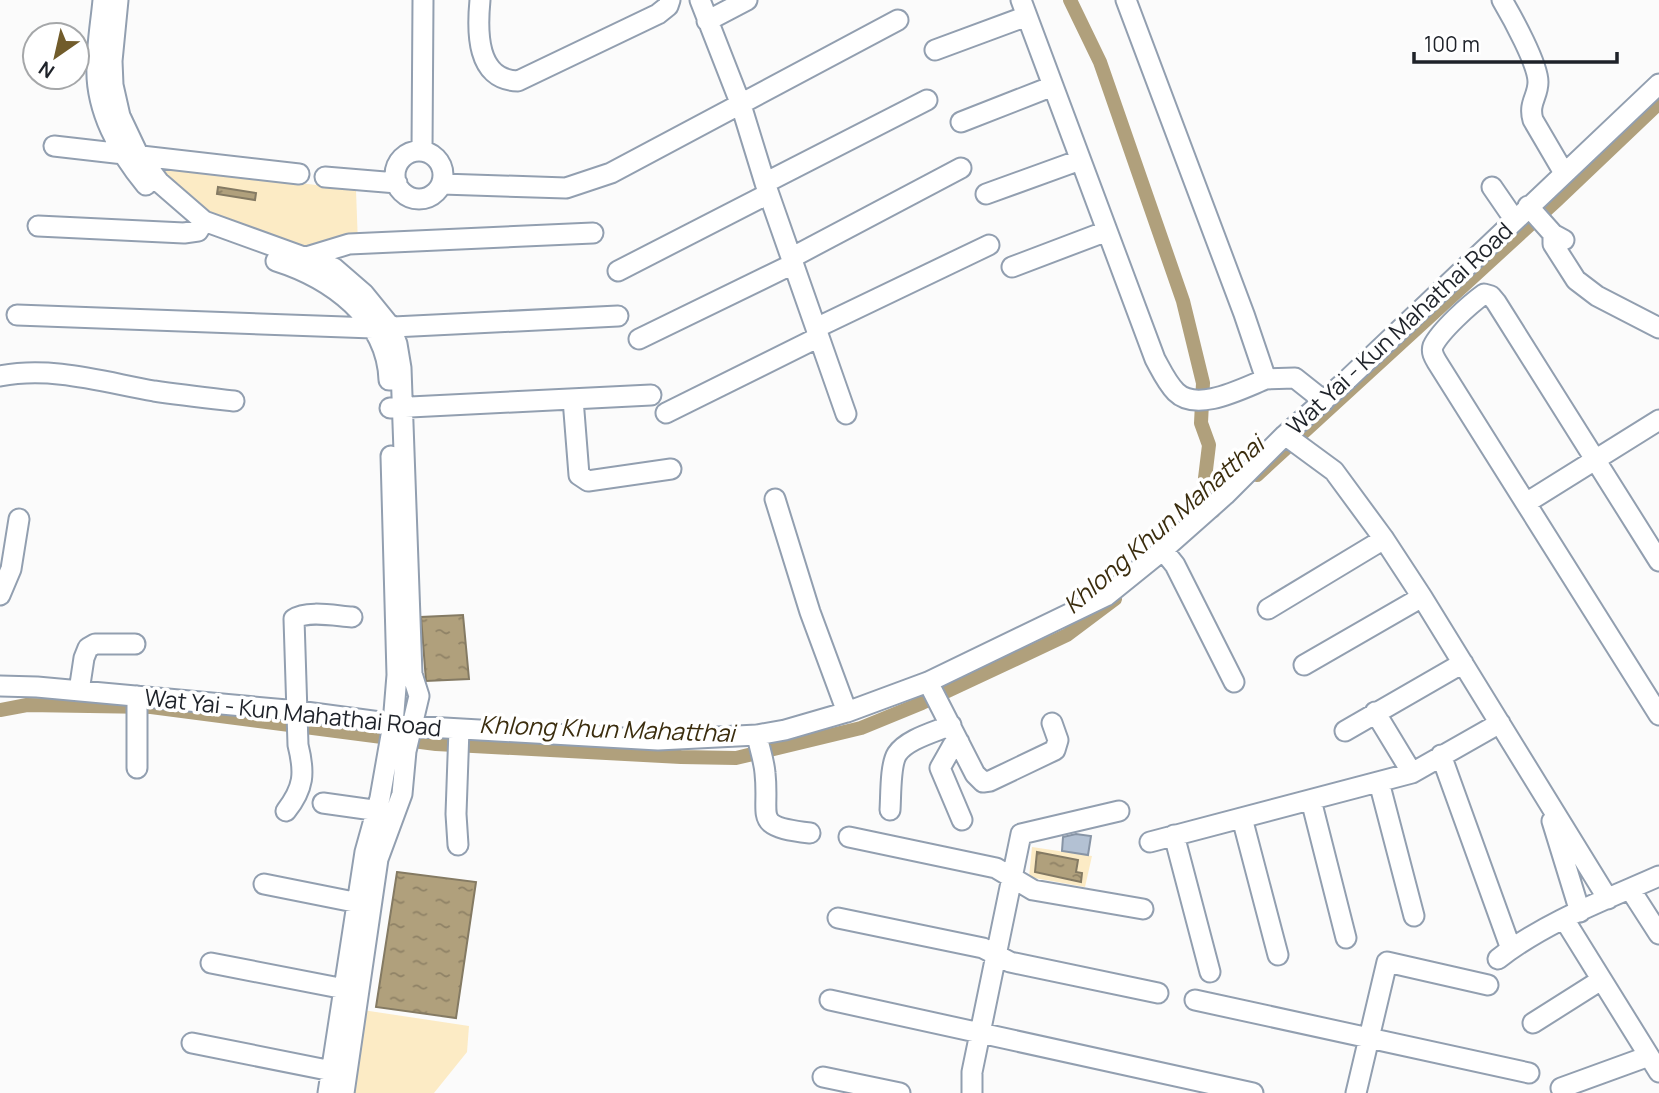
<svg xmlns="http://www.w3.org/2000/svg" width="1659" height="1093" viewBox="0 0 1659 1093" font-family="Manrope,sans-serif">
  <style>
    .green { fill: #fcebc5 }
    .water { fill: url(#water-ripples); stroke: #847a63; stroke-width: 2 }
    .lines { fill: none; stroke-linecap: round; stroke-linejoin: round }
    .canal { stroke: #b0a07c; stroke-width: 14 }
    .building { fill: #b3c1d3; stroke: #8794a5; stroke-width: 2 }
    .minor-casing { stroke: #929fb0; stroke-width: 23 }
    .minor { stroke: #fff; stroke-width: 19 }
    .labels { text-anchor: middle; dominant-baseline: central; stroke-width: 7; stroke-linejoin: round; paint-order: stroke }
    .street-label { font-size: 23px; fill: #1e2229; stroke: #fff }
    .water-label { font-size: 24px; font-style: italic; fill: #3b2d0e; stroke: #fff }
  </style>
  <defs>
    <pattern id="water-ripples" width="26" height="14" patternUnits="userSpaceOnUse" patternTransform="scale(1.75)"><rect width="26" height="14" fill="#b0a07c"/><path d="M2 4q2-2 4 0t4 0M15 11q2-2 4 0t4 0" fill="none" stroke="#8f8266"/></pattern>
  </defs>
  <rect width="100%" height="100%" fill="#fbfbfb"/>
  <path class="green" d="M138 154 299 174 300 183 356 190 358 244 304 256 204 221Z
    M1032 847 1092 856 1085 887 1029 877Z
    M356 1009 469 1026 467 1052 434 1093H344Z"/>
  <path class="water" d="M218 187 256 193 255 200 217 194Z
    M463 615 469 679 426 681 421 617Z
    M1037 852 1078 860 1076 872 1082 873 1081 882 1035 872Z
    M397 872 476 882 456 1018 376 1007Z"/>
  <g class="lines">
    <path class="canal" d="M1070 0 1100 62 1183 301 1203 383 1201 423 1209 445 1205 478 1214 511
      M1257 475 1556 201 1659 103
      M0 710 27 705 151 707 436 744 681 757 736 758 861 728 922 703 1067 635 1115 599"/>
  </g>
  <path class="building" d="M1076 834 1091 836 1088 855 1062 851 1063 837Z"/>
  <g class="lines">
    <g class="minor-casing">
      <path id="minor" d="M103 0C101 22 97 44 97 66 95 109 119 153 146 185
        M118 0 112 61 113 85 120 116 138 154 159 182 204 221 334 268 364 294 390 326 397 344 401 368 412 674 419 696 406 751 402 794 378 859 344 1093
        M480 0C477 31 476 80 518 81L658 14 668 6 670 0
        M700 0 741 105 765 183 846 414
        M1021 0 1155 359C1161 370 1167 383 1176 392 1197 413 1243 388 1266 379
        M1126 0 1244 314 1266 379 1295 378 1324 401
        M1502 0C1512 17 1538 64 1538 82 1538 97 1528 103 1533 120L1564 173
        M707 21 747 0
        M935 50 1027 16
        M961 122 1053 86
        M54 146 299 174
        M395 175a24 24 0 1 1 48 0a24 24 0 1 1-48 0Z
        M422 151 423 0
        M325 177 397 183
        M765 183 927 100
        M442 184 566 188 611 173 898 20
        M1492 187 1514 219
        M986 194 1080 160
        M1528 206 1553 234 1564 240
        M38 226 184 233 198 231 204 221
        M1553 234V244L1576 280 1597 296 1659 328
        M303 258 349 244 593 233
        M791 258 961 168
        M276 261C330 278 387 318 389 380
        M1012 267 1107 231
        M618 271 768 194
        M17 315 373 328 618 316
        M816 328 989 245
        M639 339 793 264
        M0 376C52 366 103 382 154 391 181 395 208 398 234 401
        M573 399 579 475 588 481 671 469
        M390 408 651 395
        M666 413 819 337
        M1285 435 1334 471 1384 539 1422 597 1608 899
        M775 499 810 612 847 712
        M1526 503 1659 420
        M1163 550 1175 565 1234 682
        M1659 561 1496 302 1491 296 1484 294C1470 304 1440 331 1433 346 1431 352 1434 357 1437 362L1659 715
        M0 595 11 569 19 519
        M1268 609 1384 539
        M1304 665 1422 597
        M928 682 975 774 983 782 990 781 1055 750 1058 740 1052 723
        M0 686 37 687 298 711 410 726 658 740 757 735 785 730 847 712 928 682 1106 596 1163 550 1225 495 1285 435 1348 379 1659 84
        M79 691 84 658 88 648 95 644H135
        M137 696V768
        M1375 712 1412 773
        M1345 731 1463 663
        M757 735C759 747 764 760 765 773 770 819 751 826 810 833
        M959 742 953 745 940 768 962 820
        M1441 755 1511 949
        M1379 782 1414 916
        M1311 800 1346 938
        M323 803 387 812
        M890 810C891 796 890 765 897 754 907 739 935 732 951 725
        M286 811C304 788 305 773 298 745L294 619C307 610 336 616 352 617
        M1242 818 1278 955
        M1552 821 1580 912
        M1174 835 1210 972
        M849 837 996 868 1033 890 1143 909
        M1150 842 1412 773 1500 723
        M458 845 456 814 459 729
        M264 884 369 905
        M1630 889 1659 934
        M838 918 983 948 1010 962 1158 993
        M1564 919 1659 1072
        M1498 959C1545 922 1605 900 1659 876
        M211 963 355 991
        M830 1000 1253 1093
        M1195 1000 1529 1073
        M1533 1023 1601 980
        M192 1043 342 1073
        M823 1077 900 1093
        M1561 1088 1649 1056
        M328 1093 365 852 380 798 393 724 397 675 391 456
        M972 1093V1072L1021 834 1119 811
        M1356 1093 1387 962 1488 985"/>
    </g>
    <use href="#minor" class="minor"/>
  </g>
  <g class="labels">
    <g class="street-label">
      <text transform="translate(1399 328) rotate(-43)">Wat Yai - Kun Mahathai Road</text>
      <text transform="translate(293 712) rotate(6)">Wat Yai - Kun Mahathai Road</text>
    </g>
    <g class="water-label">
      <text transform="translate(1163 524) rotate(-41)">Khlong Khun Mahatthai</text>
      <text transform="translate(607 728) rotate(2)">Khlong Khun Mahatthai</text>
    </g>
  </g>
  <g transform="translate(56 56) rotate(214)"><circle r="33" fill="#ffffff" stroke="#a5a7a9" stroke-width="2"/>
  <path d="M0-5L12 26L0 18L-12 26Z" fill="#715c2b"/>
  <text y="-10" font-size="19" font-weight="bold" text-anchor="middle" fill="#1e2229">N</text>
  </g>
  <path d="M1414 52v10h203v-10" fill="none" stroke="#1e2229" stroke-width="3.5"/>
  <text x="1424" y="52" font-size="21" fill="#1e2229" stroke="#ffffff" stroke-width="5" paint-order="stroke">100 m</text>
</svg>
